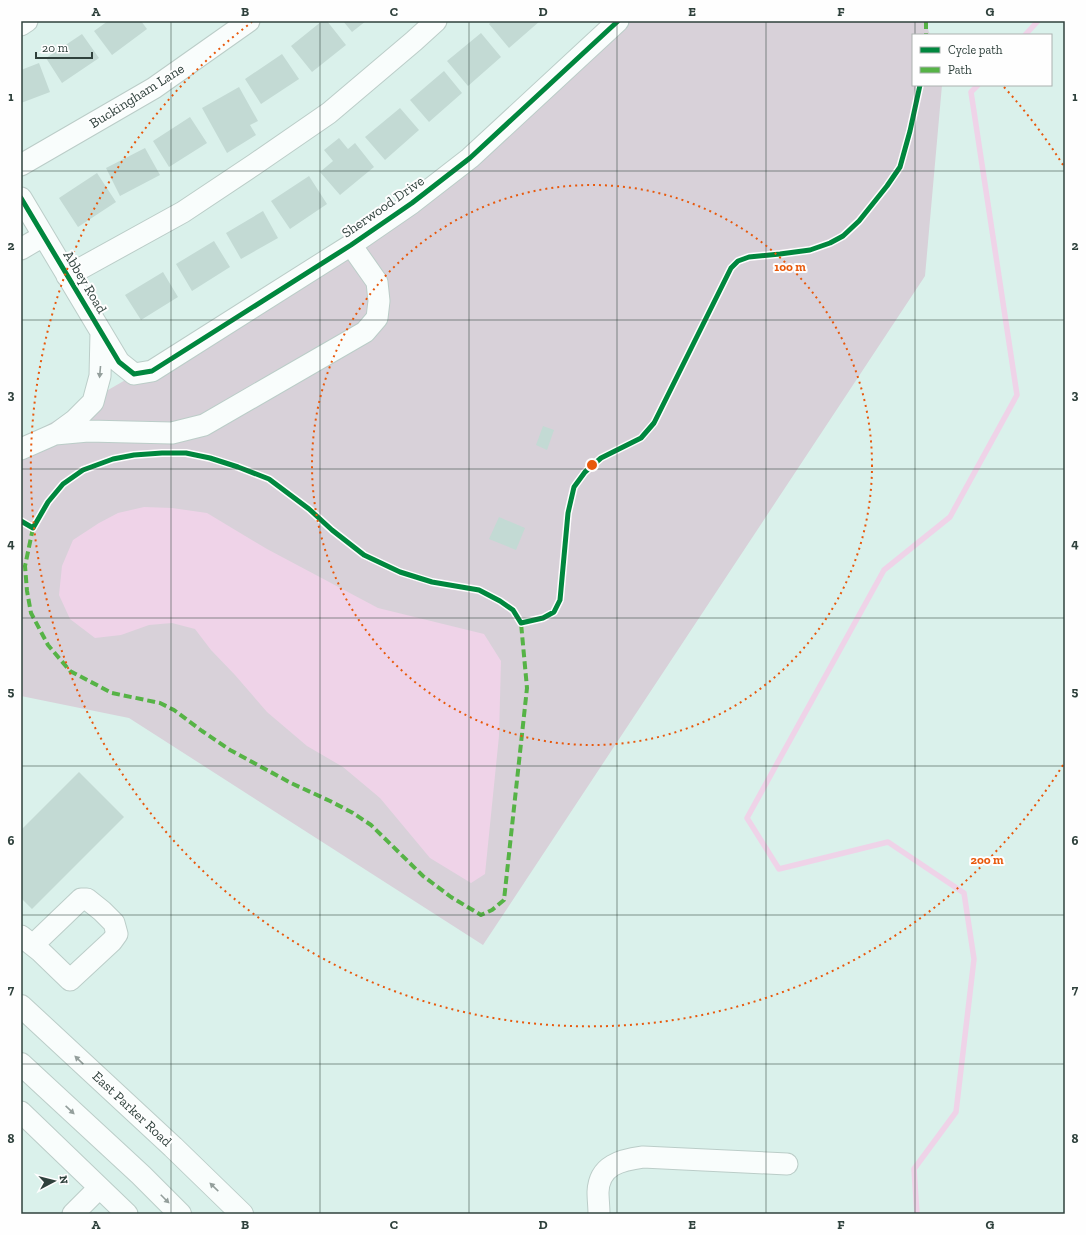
<svg xmlns="http://www.w3.org/2000/svg" width="1086" height="1235" viewBox="0 0 1086 1235" font-family="'Zilla Slab',serif">
  <style>
    .park { fill: #d8d1d9 }
    .water { fill: #efd3e8 }
    .lines { fill: none; stroke-linecap: round; stroke-linejoin: round }
    .stream { stroke: #efd3e8; stroke-width: 5.5 }
    .building { fill: #c3dad4 }
    .minor-casing { stroke: #bbcdc8; stroke-width: 23 }
    .major-casing { stroke: #bbcdc8; stroke-width: 24 }
    .minor { stroke: #f9fdfc; stroke-width: 21 }
    .major { stroke: #f9fdfc; stroke-width: 22 }
    .quiet { stroke: #56b346; stroke-width: 4; stroke-dasharray: 8 4; stroke-linecap: butt }
    .cycleway-casing { stroke: #fefefe; stroke-width: 8 }
    .cycleway { stroke: #00873e; stroke-width: 5 }
    .oneway { fill: #949f9c }
    .grid { fill: none; stroke: #2f413c; stroke-width: 1; stroke-opacity: 0.55 }
    .ring { fill: none; stroke: #e8590c; stroke-width: 2; stroke-dasharray: 2 4 }
    .labels { text-anchor: middle; dominant-baseline: central; stroke-width: 4; stroke-linejoin: round; paint-order: stroke }
    .street-label { font-size: 14px; fill: #2f413c; stroke: #fefefe }
    .centre { fill: #e8590c; stroke: #fefefe; stroke-width: 2 }
    .ring-label { font-size: 12px; text-anchor: middle; font-weight: bold; fill: #e8590c; stroke: #fefefe; stroke-width: 4; stroke-linejoin: round; paint-order: stroke }
    .neatline { fill: none; stroke: #2f413c; stroke-width: 1.5 }
    .grid-label { font-size: 13px; text-anchor: middle; font-weight: bold; fill: #2f413c }
  </style>
  <rect width="100%" height="100%" fill="#daf1eb"/>
  <path class="park" d="M619 21H925L930 35H913V85H942L925 276 483 945 129 718 21 696V440L418 212Z"/>
  <path class="water" d="M144 507 172 508 207 513 267 549 378 608 484 634 501 661 499 736 485 874 471 883 430 858 380 798 343 767 307 746 267 712 235 675 211 650 195 629 172 623 149 625 121 635 95 638 70 619 59 595 62 566 73 540 99 523 118 513Z"/>
  <g class="lines">
    <path class="stream" d="M1025 35 1038 21
      M917 1214 914 1169 956 1112 974 959 964 893 888 842 779 869 747 818 884 570 950 517 1017 395 971 92 978 85"/>
  </g>
  <path class="building" d="M108 21H141L147 29 112 55 94 31Z
    M322 21H327L346 45 312 72 291 46Z
    M343 21H366L352 32Z
    M492 21H540L509 48 489 24Z
    M481 33 501 57 468 86 447 61Z
    M82 34 99 58 62 83 46 58Z
    M282 54 299 79 261 104 245 79Z
    M39 63 50 92 21 103V70Z
    M444 71 462 93 429 122 410 100Z
    M239 87 258 121 250 125 256 135 227 153 202 108Z
    M400 108 419 130 385 160 365 137Z
    M190 117 207 143 169 167 153 141Z
    M339 138 348 149 355 143 374 167 340 195 320 172 333 161 324 150Z
    M145 148 160 175 120 196 106 168Z
    M97 173 116 202 78 227 59 198Z
    M309 176 327 204 290 229 271 201Z
    M263 211 278 238 241 259 226 233Z
    M214 241 230 267 192 291 176 264Z
    M163 272 178 297 141 320 125 295Z
    M543 426 554 430 547 450 536 445Z
    M499 517 525 528 516 550 489 539Z
    M79 772 124 817 32 909 21 898V830Z"/>
  <g class="lines">
    <g class="minor-casing">
      <path id="minor" d="M21 25 27 21
        M21 165 154 88 249 21
        M21 198 119 362 134 374 152 371 351 245 412 203 470 158 618 21
        M21 249 43 236
        M67 276 183 212 255 164 329 113 414 41 436 21
        M56 434 75 420 93 402 100 376 101 333
        M21 449 55 434 88 431 172 433 204 425 365 332 377 318 379 301 377 282 351 245
        M21 936 40 951 70 980 112 941 117 934 114 923 102 911 87 899H81L33 945
        M21 1112 127 1214
        M73 1214 99 1188
        M599 1214C599 1207 598 1199 598 1192 599 1165 621 1160 643 1157L787 1164"/>
    </g>
    <g class="major-casing">
      <path id="major" d="M21 1006 173 1147 242 1214
        M21 1064 141 1175 180 1214"/>
    </g>
    <use href="#minor" class="minor"/>
    <use href="#major" class="major"/>
    <path class="quiet" d="M926 21V35
      M33 528 25 566 27 591 31 613 48 645 70 671 112 693 160 703 174 710 202 731 230 750 291 783 330 801 353 813 371 825 423 876 451 897 481 915 492 910 504 900 527 688 521 623"/>
    <g class="cycleway-casing">
      <path id="cycleway" d="M21 198 119 362 134 374 152 371 351 245 412 203 470 158 618 21
        M21 521 33 528 48 502 63 484 83 470 113 459 134 455 162 453H186L210 458 238 467 269 479 309 509 332 530 364 555 400 572 432 582 479 590 500 601 513 610 521 623 543 618 554 612 560 600 568 513 574 487 585 472 601 458 641 438 654 423 731 268 738 261 749 257 780 254 810 250 830 243 843 236 859 221 887 186 900 167 910 131 920 85"/>
    </g>
    <use href="#cycleway" class="cycleway"/>
  </g>
  <defs><path id="oneway-solid" d="M-6-.8H1V-3.2L6.5 0L1 3.2V.8H-6Z"/></defs>
  <g class="oneway">
    <use href="#oneway-solid" transform="translate(100 372) rotate(95)"/>
    <use href="#oneway-solid" transform="translate(79 1060) rotate(-137)"/>
    <use href="#oneway-solid" transform="translate(70 1110) rotate(43)"/>
    <use href="#oneway-solid" transform="translate(214 1187) rotate(-136)"/>
    <use href="#oneway-solid" transform="translate(165 1199) rotate(45)"/>
  </g>
  <path class="grid" d="M171 21V1214M320 21V1214M469 21V1214M617 21V1214M766 21V1214M915 21V35M915 85V1214M21 171H1065M21 320H1065M21 469H1065M21 618H1065M21 766H1065M21 915H1065M21 1064H1065"/>
  <g class="ring">
    <circle cx="592" cy="465" r="280"/>
    <path d="M1063 765A559 559 0 1 1 252 22M1004 87A559 559 0 0 1 1063 165"/>
  </g>
  <g class="labels">
    <g class="street-label">
      <text transform="translate(137 96) rotate(-32)">Buckingham Lane</text>
      <text transform="translate(383 207) rotate(-35)">Sherwood Drive</text>
      <text transform="translate(85 282) rotate(59)">Abbey Road</text>
      <text transform="translate(132 1109) rotate(43)">East Parker Road</text>
    </g>
  </g>
  <circle cx="592" cy="465" r="6" class="centre"/>
  <g class="ring-label">
    <text x="790" y="271">100 m</text>
    <text x="987" y="864">200 m</text>
  </g>
  <rect width="1086" height="1235" fill="none" stroke="#fefefe" stroke-width="44"/>
  <rect x="912" y="34" width="140" height="52" fill="#fefefe" stroke="#abb2b0"/>
  <rect x="920" y="47" width="20" height="6" fill="#00873e" stroke="#abb2b0"/>
  <text x="948" y="54" font-size="12" fill="#2f413c">Cycle path</text>
  <rect x="920" y="67" width="20" height="6" fill="#56b346" stroke="#abb2b0"/>
  <text x="948" y="74" font-size="12" fill="#2f413c">Path</text>
  <g transform="translate(54 1181) rotate(83)" stroke="#fefefe" stroke-width="3" paint-order="stroke">
  <path d="M0-3L7 15L0 10L-7 15Z" fill="#2f413c"/>
  <text y="-6" font-size="11" font-weight="bold" text-anchor="middle" fill="#2f413c">N</text>
  </g>
  <path d="M36 52v6h56v-6" fill="none" stroke="#2f413c" stroke-width="2"/>
  <text x="42" y="52" font-size="12" fill="#2f413c" stroke="#fefefe" stroke-width="3" paint-order="stroke">20 m</text>
  <rect x="22" y="22" width="1042" height="1191" class="neatline"/>
  <g class="grid-label">
    <text x="96" y="16">A</text>
    <text x="245" y="16">B</text>
    <text x="394" y="16">C</text>
    <text x="543" y="16">D</text>
    <text x="692" y="16">E</text>
    <text x="841" y="16">F</text>
    <text x="990" y="16">G</text>
    <text x="11" y="101">1</text>
    <text x="1075" y="101">1</text>
    <text x="11" y="250">2</text>
    <text x="1075" y="250">2</text>
    <text x="11" y="399">3</text>
    <text x="1075" y="399">3</text>
    <text x="11" y="548">4</text>
    <text x="1075" y="548">4</text>
    <text x="11" y="696">5</text>
    <text x="1075" y="696">5</text>
    <text x="11" y="845">6</text>
    <text x="1075" y="845">6</text>
    <text x="11" y="994">7</text>
    <text x="1075" y="994">7</text>
    <text x="11" y="1143">8</text>
    <text x="1075" y="1143">8</text>
    <text x="96" y="1229">A</text>
    <text x="245" y="1229">B</text>
    <text x="394" y="1229">C</text>
    <text x="543" y="1229">D</text>
    <text x="692" y="1229">E</text>
    <text x="841" y="1229">F</text>
    <text x="990" y="1229">G</text>
  </g>
</svg>
